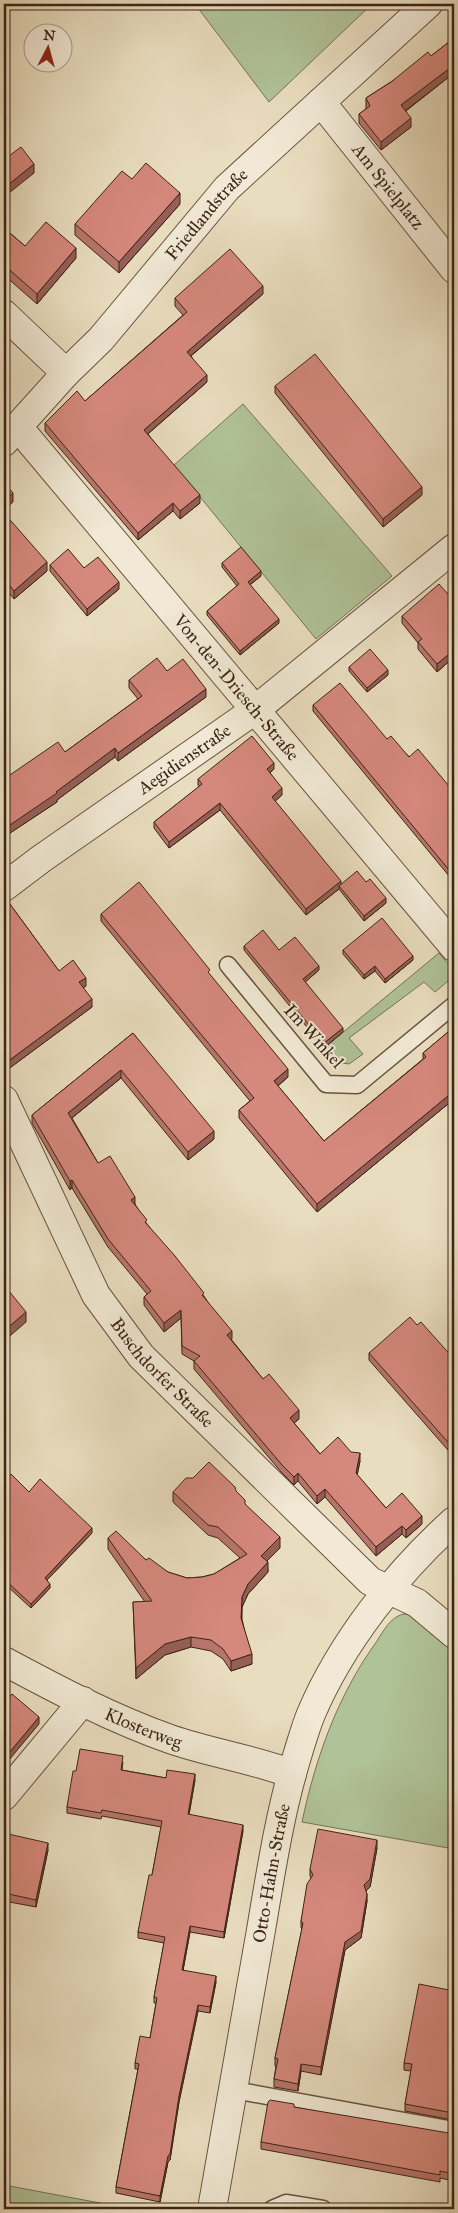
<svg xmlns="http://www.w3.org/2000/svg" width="458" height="2213" viewBox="0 0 458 2213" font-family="'IM FELL Great Primer',serif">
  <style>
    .green { fill: #b0c297; stroke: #767356 }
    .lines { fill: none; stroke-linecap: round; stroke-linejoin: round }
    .lane-casing { stroke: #685240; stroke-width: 19 }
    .street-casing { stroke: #685240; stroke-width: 30 }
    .lane { stroke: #f1e9d5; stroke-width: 16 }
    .street { stroke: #f1e9d5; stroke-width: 28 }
    .wall { fill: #b7756b; stroke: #3d2416 }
    .shaded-wall { fill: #955f57; stroke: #3d2416 }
    .building { fill: #d5887c; stroke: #3d2416 }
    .labels { text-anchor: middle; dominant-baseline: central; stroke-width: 4; stroke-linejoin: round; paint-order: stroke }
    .street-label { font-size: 18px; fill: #3d2416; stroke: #f1e9d5 }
  </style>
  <rect width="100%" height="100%" fill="#e9ddbf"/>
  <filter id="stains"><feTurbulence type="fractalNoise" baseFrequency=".004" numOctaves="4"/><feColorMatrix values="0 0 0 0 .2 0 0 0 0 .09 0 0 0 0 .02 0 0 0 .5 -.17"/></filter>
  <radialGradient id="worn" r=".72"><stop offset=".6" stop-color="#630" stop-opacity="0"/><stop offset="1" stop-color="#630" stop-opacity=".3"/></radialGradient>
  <path class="green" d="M195 4H372L269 102Z
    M243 404 392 576 316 639 174 465Z
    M439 953 454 971V976L435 992 424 982 349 1038 363 1054 349 1064 336 1062 324 1048Z
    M403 1614 411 1615 454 1651V1849L302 1822C316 1756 338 1695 377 1641 384 1630 390 1618 403 1614Z
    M4 2185 132 2209H4Z"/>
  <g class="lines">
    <g class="lane-casing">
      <path id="lane" d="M228 965 326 1084 357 1085 454 1005
        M234 2090 454 2130
        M272 2209 286 2203 323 2209"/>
    </g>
    <g class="street-casing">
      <g id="street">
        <path id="s1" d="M321 102 454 269"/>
        <path d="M4 314 66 373"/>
        <path id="s2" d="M18 427 454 947"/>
        <path id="s3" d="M4 442 66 373 101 339 227 188 428 4"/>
        <path id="s4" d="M4 887 41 859 255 710 454 548"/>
        <path id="s5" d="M4 1100 96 1295 141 1356 370 1581 417 1603 454 1634"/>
        <path id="s6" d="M4 1661C58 1690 113 1719 170 1739 210 1753 253 1759 292 1774"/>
        <path d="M4 1796 83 1701"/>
        <path id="s7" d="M212 2209C229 2116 245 2023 261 1930 271 1871 280 1811 298 1753 302 1740 306 1726 311 1714 341 1643 397 1572 454 1521"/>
      </g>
    </g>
    <use href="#lane" class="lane"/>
    <use href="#street" class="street"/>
  </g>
  <path class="wall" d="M454 38V73L406 111 411 127 381 150 359 123V114L366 109V98L431 56Z
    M454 173V185L450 180V176Z
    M132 179 180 204 119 273 75 235V224Z
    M4 228 25 246 76 258 37 304 4 275Z
    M263 294 191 356 207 382 148 434 200 503 180 519 173 511 138 540 45 431V423L85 401 183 315 175 306V298Z
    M275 386 422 495 383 527 275 393Z
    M4 513 47 571 14 599 4 586Z
    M222 563 261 576 250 585 279 623 240 655 207 615V611L237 586 222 567Z
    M50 565 84 568 119 589 87 616 50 571Z
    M454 601V657L437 672 418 649V643L402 623V616Z
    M349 667 388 675 367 692 349 671Z
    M167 671 206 697 118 761 115 757 57 800V802L4 837 65 752 138 699 129 688V680Z
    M313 705 387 739 454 792V882L313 711Z
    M274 769 270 773 282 795 275 801 341 884 366 882 386 903 364 921 339 889 306 915 220 810 169 848 154 828V822L199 787 198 785V779Z
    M4 896 59 971 86 986 83 988 92 1007 7 1070 4 1066Z
    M101 914 210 975 288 1077 278 1086 324 1141 423 1059V1053L454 1027V1099L317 1212 239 1118V1110L250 1101 101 921Z
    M244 946 279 950 319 970 305 982 343 1032 324 1048 244 950Z
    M343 950 413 960 385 983 375 971 364 979 343 954Z
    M133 1033 214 1139 188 1160 121 1078 72 1118 98 1163 135 1204 147 1224 204 1296 231 1339 263 1379 299 1419 294 1423 320 1454 351 1452 360 1461 357 1475 386 1508 422 1524 406 1538 402 1534 376 1556 325 1497 317 1504 298 1481 294 1485 282 1473 194 1369V1361L182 1354 181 1318 164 1332 144 1305V1297L147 1294 108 1247 72 1188 70 1190 32 1123V1115Z
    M417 1325 454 1359V1457L369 1360V1353Z
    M4 1481 29 1492 92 1533 47 1580 50 1588 31 1608 5 1584 4 1586Z
    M236 1491 245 1505 280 1548 267 1561 268 1572 248 1594 242 1607V1619L252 1664 231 1671 223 1659 211 1651 191 1647 165 1655 136 1679 133 1602H145L108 1549V1538L168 1572 187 1578 202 1577 214 1574 240 1558 218 1538 208 1535 173 1502V1492Z
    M123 1762 122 1770 166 1778 195 1780 189 1815 243 1831 224 1938 190 1932 183 1970 216 1982 210 2013 198 2011 179 2102 170 2160 168 2162 160 2202 116 2193V2187L138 2069H135V2063L150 2038 156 2003H154V1997L164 1943 138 1938V1932L152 1875 161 1827 102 1816 101 1819 67 1813V1807L76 1771Z
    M4 1833 48 1850 36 1907 4 1901Z
    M377 1848 370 1887 366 1891 367 1901 361 1938 345 1950 321 2075 301 2071 298 2091 274 2087V2079L276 2066H275V2058L302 1929 301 1928V1921L311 1878 310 1876V1869Z
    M454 1991 453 2120 405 2111V2104L411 2071 404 2070V2063Z
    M294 2107 454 2137V2181L440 2178V2182L261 2149V2142Z"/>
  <path class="shaded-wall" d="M454 65V73L401 114V105Z
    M411 118V127L381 150V142Z
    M34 164V173L4 197V188Z
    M180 193V204L119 273V262Z
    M76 248V258L37 304V294Z
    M263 286V294L187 359V352Z
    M207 375V382L144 437V430Z
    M422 487V495L383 527V519Z
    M13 493V502L4 510V502Z
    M200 495V503L180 519V511Z
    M173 503V511L138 540V533Z
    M47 562V571L14 599V591Z
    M261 571V576L248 586V582Z
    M119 582V589L87 616V609Z
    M279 619V623L240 655V651Z
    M454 650V657L437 672V664Z
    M388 670V675L367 692V688Z
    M206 689V697L118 761V753Z
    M115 748V757L57 800V802L4 837V829L56 792Z
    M274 763V769L267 775V769Z
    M282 788V795L272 804V797Z
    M220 803V810L169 848V842Z
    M341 881V887L339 886V889L306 915V909Z
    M386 898V903L364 921V916Z
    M413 956V960L385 983V979Z
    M319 966V970L303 984V979Z
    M375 966V971L364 979V975Z
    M86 978V986L79 991V982Z
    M92 999V1007L7 1070V1062Z
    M343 1028V1032L324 1048V1043Z
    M288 1069V1077L274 1089V1081Z
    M121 1070V1078L68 1121V1113Z
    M454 1091V1099L317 1212V1204Z
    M214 1131V1139L188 1160V1152Z
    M72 1180V1188L70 1190V1181Z
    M135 1197V1205L131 1200Z
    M181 1310V1318L164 1332V1323Z
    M26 1312V1322L4 1341V1331Z
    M232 1331V1339L227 1343V1335Z
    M299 1410V1419L290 1426V1418Z
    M360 1453V1461L356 1481V1473Z
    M298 1473V1481L294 1485V1477Z
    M325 1489V1497L317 1504V1496Z
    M422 1516V1524L406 1538V1530Z
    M402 1526V1534L376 1556V1547Z
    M92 1528V1533L45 1582V1578Z
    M280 1537V1548L261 1567V1556Z
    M268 1562V1572L248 1594 242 1607 241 1628 242 1597 248 1584Z
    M50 1584V1588L31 1608V1604Z
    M191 1637V1647L165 1655 136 1679V1668L165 1644Z
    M252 1654V1664L231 1671V1661Z
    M39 1717V1724L4 1766V1759Z
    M195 1774V1780L188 1820V1814Z
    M243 1825V1831L224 1938V1932Z
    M377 1840V1848L370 1887 364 1893V1885Z
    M48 1843V1850L36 1907V1900Z
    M367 1894V1901L361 1938 345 1950 321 2075V2067L345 1942Z
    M190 1926V1932L182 1976V1970Z
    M216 1976V1982L210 2013V2007Z
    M198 2005V2011L179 2102 170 2160 168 2162 160 2202V2196L179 2096Z
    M301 2064V2071L298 2091V2084Z"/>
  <path class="building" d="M454 38V65L401 105 411 118 381 142 359 114 370 106 366 98 391 82 428 52 431 56Z
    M21 147 34 164 4 188V157L5 159Z
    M146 163 180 193 119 262 75 224 122 171 132 179Z
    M454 173V181L450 176Z
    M46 222 76 248 37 294 4 265V228L25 246Z
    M230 249 263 286 187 352 207 375 144 430 200 495 180 511 173 503 138 533 45 423 77 391 85 401 187 312 175 298Z
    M315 354 422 487 383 519 275 386Z
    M4 483 13 493 4 502Z
    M4 513 47 562 14 591 4 578Z
    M241 547 261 571 248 582 279 619 240 651 207 611 239 584 222 563Z
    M68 549 84 568 98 557 119 582 87 609 50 565Z
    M439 584 454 601V650L437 664 418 642 422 639 402 616Z
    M370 649 388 670 367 688 349 667Z
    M157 658 167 671 183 659 206 689 118 753 115 748 56 792 57 793 4 829V779L58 742 65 752 142 696 129 680Z
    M340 683 387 739 391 736 409 757 418 749 454 792V876L313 705Z
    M252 736 274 763 267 769 282 788 272 797 341 881 306 909 220 803 169 842 154 822 202 784 198 779Z
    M357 871 366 882 370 879 386 898 364 916 339 886Z
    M139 882 210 970 208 972 288 1069 274 1081 324 1141 426 1057 423 1053 454 1027V1091L317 1204 239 1110 254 1098 101 914Z
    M4 896 59 971 73 960 86 978 79 982 92 999 7 1062 4 1058Z
    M382 918 413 956 385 979 375 966 364 975 343 950Z
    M263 930 279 950 295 937 319 966 303 979 343 1028 324 1043 244 946Z
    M133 1033 214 1131 188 1152 121 1070 68 1113 98 1163 110 1156 135 1197 131 1200 147 1220 145 1222 175 1256 204 1293 202 1295 232 1331 227 1335 263 1379 269 1374 299 1410 290 1418 320 1454 338 1437 351 1452 360 1453 356 1473 386 1508 402 1493 422 1516 406 1530 402 1526 376 1547 325 1489 317 1496 298 1473 294 1477 282 1465 194 1361 200 1356 182 1346 181 1310 164 1323 144 1297 151 1291 108 1239 72 1180 70 1181 32 1115Z
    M4 1285 26 1312 4 1331Z
    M410 1317 417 1325 421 1322 454 1359V1449L369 1353Z
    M209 1462 235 1487 236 1491 245 1500V1504L280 1537 261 1556 268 1562 248 1584 242 1597 241 1618 252 1654 231 1661 223 1649 211 1640 191 1637 165 1644 136 1668 133 1602 152 1601 108 1538 116 1531 146 1560 149 1558 168 1572 187 1578 202 1577 214 1574 247 1554 218 1527 208 1525 173 1492 186 1478H193Z
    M11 1474 29 1492 40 1479 92 1528 45 1578 50 1584 31 1604 5 1580 4 1582V1481Z
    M12 1694 39 1717 4 1759V1703Z
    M80 1749 123 1756 121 1770 166 1778 167 1770 195 1774 188 1814 243 1825 224 1932 190 1926 182 1970 216 1976 210 2007 198 2005 179 2096 170 2154 168 2156 160 2196 116 2187 139 2064 135 2063 140 2036 150 2038 157 1998 154 1997 165 1937 138 1932 149 1875H152L162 1821 102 1810 101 1813 67 1807 73 1771H76Z
    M318 1829 377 1840 370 1879 364 1885 367 1894 361 1931 345 1942 321 2067 301 2064 298 2084 274 2079 278 2059 275 2058 303 1923 301 1921 307 1884 313 1875 310 1869Z
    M4 1833 48 1843 36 1900 4 1893Z
    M419 1984 454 1991V2064L453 2071H454V2106L453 2113 405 2104 412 2064 404 2063Z
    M270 2100 294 2104V2107L449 2133V2136L454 2137V2174L440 2171V2175L261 2142 268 2102Z"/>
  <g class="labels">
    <g class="street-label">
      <text stroke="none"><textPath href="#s1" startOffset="108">Am Spielplatz</textPath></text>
      <text stroke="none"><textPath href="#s3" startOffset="305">Friedlandstraße</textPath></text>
      <text stroke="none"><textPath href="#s2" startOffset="340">Von-den-Driesch-Straße</textPath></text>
      <text stroke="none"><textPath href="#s4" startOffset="221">Aegidienstraße</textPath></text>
      <text transform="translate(314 1036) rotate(48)">Im Winkel</text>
      <text stroke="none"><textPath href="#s5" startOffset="318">Buschdorfer Straße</textPath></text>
      <text stroke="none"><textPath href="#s6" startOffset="155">Klosterweg</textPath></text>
      <text stroke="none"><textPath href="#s7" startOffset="341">Otto-Hahn-Straße</textPath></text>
    </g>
  </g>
  <rect width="458" height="2213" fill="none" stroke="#e9ddbf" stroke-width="20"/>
  <rect x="5" y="5" width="448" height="2203" fill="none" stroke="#3d2416" stroke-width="2.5"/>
  <rect x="10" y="10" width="438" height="2193" fill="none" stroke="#3d2416"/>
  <g transform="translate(48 48) rotate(6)"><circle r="24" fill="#f1e9d5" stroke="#a99a89"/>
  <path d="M0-4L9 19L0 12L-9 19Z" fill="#8f2418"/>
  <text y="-8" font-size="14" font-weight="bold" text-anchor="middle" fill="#3d2416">N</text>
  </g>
  <rect width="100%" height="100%" filter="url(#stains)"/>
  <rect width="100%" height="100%" fill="url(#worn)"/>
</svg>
